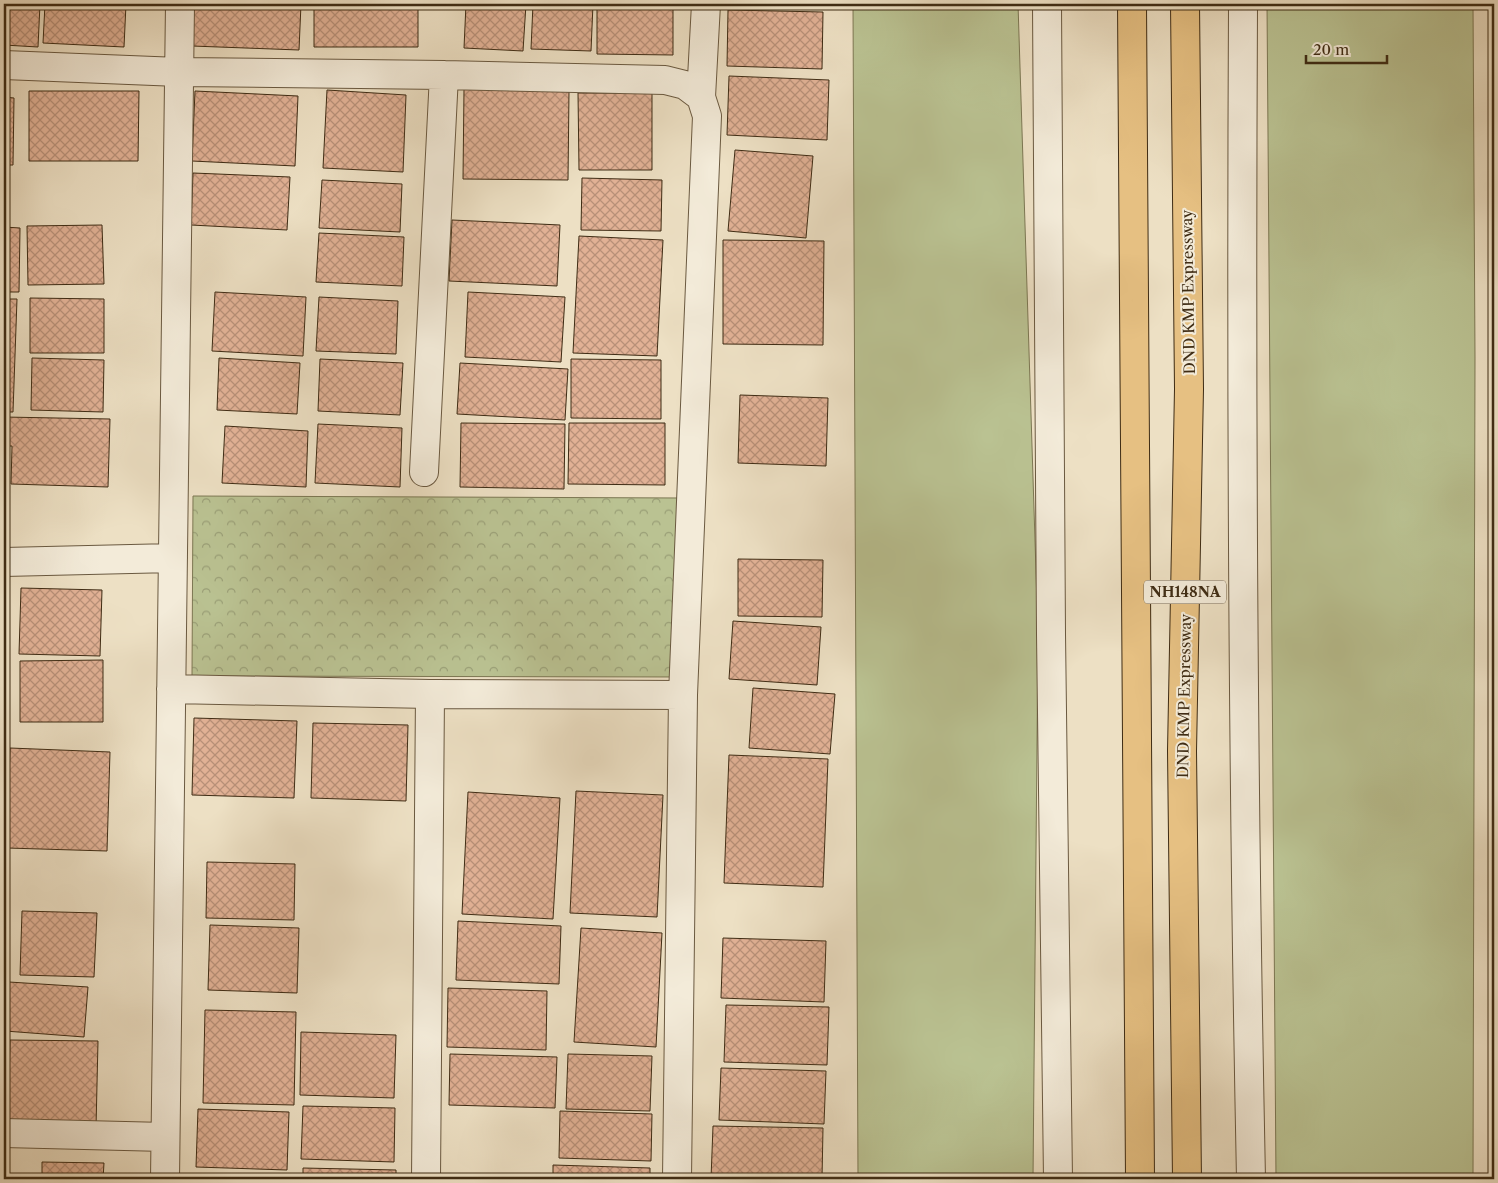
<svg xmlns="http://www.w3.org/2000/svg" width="1498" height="1183" viewBox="0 0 1498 1183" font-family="'Libre Caslon Text',serif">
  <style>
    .grass { fill: #bac292; stroke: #7c7753 }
    .forest { fill: url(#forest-crowns); stroke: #7c7753 }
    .water { fill: url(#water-ripples); stroke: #758372 }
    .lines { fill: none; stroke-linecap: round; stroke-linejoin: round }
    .shore { stroke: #6c7462; stroke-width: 1 }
    .building { fill: url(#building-cross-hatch); stroke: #3f2c14 }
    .minor-casing { stroke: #6a5940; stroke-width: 30 }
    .highway-casing { stroke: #3f2c14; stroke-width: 30 }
    .minor { stroke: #f3ebd9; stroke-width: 28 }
    .highway { stroke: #e6c082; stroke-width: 28 }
    .labels { text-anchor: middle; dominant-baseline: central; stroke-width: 4; stroke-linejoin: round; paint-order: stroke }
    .shield { fill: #f3ebd9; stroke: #75654f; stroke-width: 1 }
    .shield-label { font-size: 14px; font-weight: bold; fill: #3f2c14 }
    .street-label { font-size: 15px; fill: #3f2c14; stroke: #f3ebd9 }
  </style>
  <defs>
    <pattern id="forest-crowns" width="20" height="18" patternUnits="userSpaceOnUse" patternTransform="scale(1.25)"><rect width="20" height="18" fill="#bac292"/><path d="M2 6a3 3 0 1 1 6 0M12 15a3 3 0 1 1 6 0" fill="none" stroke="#999e76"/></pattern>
    <pattern id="water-ripples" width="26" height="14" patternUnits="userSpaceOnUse" patternTransform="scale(1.25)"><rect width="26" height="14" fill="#99bdb1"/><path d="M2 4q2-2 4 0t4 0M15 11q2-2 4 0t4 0" fill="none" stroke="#7e9a8f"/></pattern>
    <pattern id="building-cross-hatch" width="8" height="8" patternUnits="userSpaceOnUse" patternTransform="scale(1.25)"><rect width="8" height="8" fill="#e1b195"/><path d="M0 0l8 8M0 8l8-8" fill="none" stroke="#b89078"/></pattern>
  </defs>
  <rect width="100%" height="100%" fill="#ede0c4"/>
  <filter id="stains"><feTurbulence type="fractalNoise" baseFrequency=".004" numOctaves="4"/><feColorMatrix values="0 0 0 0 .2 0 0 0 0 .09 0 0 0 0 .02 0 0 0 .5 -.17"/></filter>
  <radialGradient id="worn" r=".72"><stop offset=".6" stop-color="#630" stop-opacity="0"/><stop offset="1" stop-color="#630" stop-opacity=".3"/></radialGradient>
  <path class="grass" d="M853 4H1018L1038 635 1033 1179H858Z
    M1267 4H1473L1475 358 1473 1179H1276Z"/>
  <path class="forest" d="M193 496 683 498V677L192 676Z"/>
  <path class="water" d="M1489 4H1494V1007Z"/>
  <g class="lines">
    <path class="shore" d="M1494 57V235"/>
  </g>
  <path class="building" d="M4 4H40L38 47 4 45Z
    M45 4H126L124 47 43 43Z
    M194 4H301L299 50 192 46Z
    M314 4H418V47H314Z
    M466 4H526L523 51 464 48Z
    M533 4H593L591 51 531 49Z
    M597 4H673V55L597 54Z
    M728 10 823 12 822 69 727 66Z
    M729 76 829 80 827 140 727 135Z
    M464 89 569 91 568 180 463 179Z
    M327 90 406 95 403 172 323 168Z
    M29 91H139L138 161H29Z
    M195 91 298 96 295 166 192 161Z
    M578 93H652V170H579Z
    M4 97 14 98 13 165H4Z
    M735 150 813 156 806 238 728 231Z
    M193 173 290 177 287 230 191 225Z
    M582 178 662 180 661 231 581 230Z
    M322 180 402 184 400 232 319 228Z
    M452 220 560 225 557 286 449 281Z
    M102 225 104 284 28 285 27 226Z
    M4 227 20 228 19 292H4Z
    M319 233 404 237 402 286 316 282Z
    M579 236 663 240 657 356 573 353Z
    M723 240 824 241 823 345 723 344Z
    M215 292 306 297 303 356 212 351Z
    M468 292 565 297 561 362 465 357Z
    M319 297 398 301 396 354 316 351Z
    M30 298 104 299V353H30Z
    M4 299H17L13 412H4Z
    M32 358 104 360 103 412 31 410Z
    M219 358 300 363 297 414 217 410Z
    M320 359 403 363 400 415 318 411Z
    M571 359 661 360V419L571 418Z
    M460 363 568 369 565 420 457 414Z
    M740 395 828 398 826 466 738 463Z
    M4 417 110 419 108 487 11 484 12 446H4Z
    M461 423 565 424 564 489 460 487Z
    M569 423H665V485L568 484Z
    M318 424 402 428 400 487 315 483Z
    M225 426 308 431 306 487 222 483Z
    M738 559 823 560 822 617 738 616Z
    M21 588 102 590 100 656 19 654Z
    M733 621 821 627 817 685 729 679Z
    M103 660V722H20V661Z
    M753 688 835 694 830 754 749 748Z
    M194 718 297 721 294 798 192 795Z
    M313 723 408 725 406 801 311 798Z
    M10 748 110 752 107 851 7 848Z
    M729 755 828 759 823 887 724 883Z
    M576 791 663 795 657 917 570 913Z
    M468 792 560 798 553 919 462 914Z
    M207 862 295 864 294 920 206 918Z
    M22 911 97 913 94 977 20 975Z
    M458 921 561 926 559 984 456 980Z
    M210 925 299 928 297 993 208 990Z
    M581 928 662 933 656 1047 574 1042Z
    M723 938 826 941 824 1002 721 998Z
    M9 982 88 987 84 1037 5 1031Z
    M448 988 547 991 546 1050 447 1047Z
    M726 1005 829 1007 827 1065 724 1062Z
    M205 1010 296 1012 294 1105 203 1103Z
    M301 1032 396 1035 394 1098 300 1095Z
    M10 1040 98 1041 96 1128 8 1126Z
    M450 1054 557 1057 555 1108 449 1105Z
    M568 1054 652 1056 650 1111 566 1109Z
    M721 1068 826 1071 824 1124 719 1120Z
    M303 1106 395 1108 394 1162 301 1159Z
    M198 1109 289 1112 287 1170 196 1167Z
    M560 1111 652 1114 651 1161 559 1158Z
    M713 1126 823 1128 822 1179H711Z
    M42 1162 104 1163 103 1179H42Z
    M553 1165 650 1168V1179H553Z
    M303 1168 396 1170V1179H303Z"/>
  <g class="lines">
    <g class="minor-casing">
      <path id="minor" d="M1047 4 1051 634 1058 1179
        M1243 4C1241 396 1243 788 1251 1179
        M4 65 179 72 444 75 665 80 685 85 701 97 707 116 683 695 677 1179
        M701 97 706 4
        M424 472 444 75
        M4 562 173 558
        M171 689 430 694 683 695
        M4 1133 165 1137
        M165 1179 180 4
        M426 1179 430 694"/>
    </g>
    <g class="highway-casing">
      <path id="highway" d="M1132 4 1140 1179
        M1185 4 1189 389 1182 751 1187 1179"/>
    </g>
    <use href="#minor" class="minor"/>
    <use href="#highway" class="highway"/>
  </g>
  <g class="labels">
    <rect class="shield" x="1144" y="580.5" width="82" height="23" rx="4"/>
    <g class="shield-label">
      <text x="1185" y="592">NH148NA</text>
    </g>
    <g class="street-label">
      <text transform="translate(1188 292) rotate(-91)">DND KMP Expressway</text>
      <text transform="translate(1184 696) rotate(-89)">DND KMP Expressway</text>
    </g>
  </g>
  <rect width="1498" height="1183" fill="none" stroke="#ede0c4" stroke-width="20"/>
  <rect x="5" y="5" width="1488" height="1173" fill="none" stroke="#3f2c14" stroke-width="2.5"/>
  <rect x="10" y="10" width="1478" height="1163" fill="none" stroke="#3f2c14"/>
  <path d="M1306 55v8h81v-8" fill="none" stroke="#3f2c14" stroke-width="2.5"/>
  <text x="1313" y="55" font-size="15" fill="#3f2c14" stroke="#f3ebd9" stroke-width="4" paint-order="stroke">20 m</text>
  <rect width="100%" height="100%" filter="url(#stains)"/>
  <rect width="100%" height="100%" fill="url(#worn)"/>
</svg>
